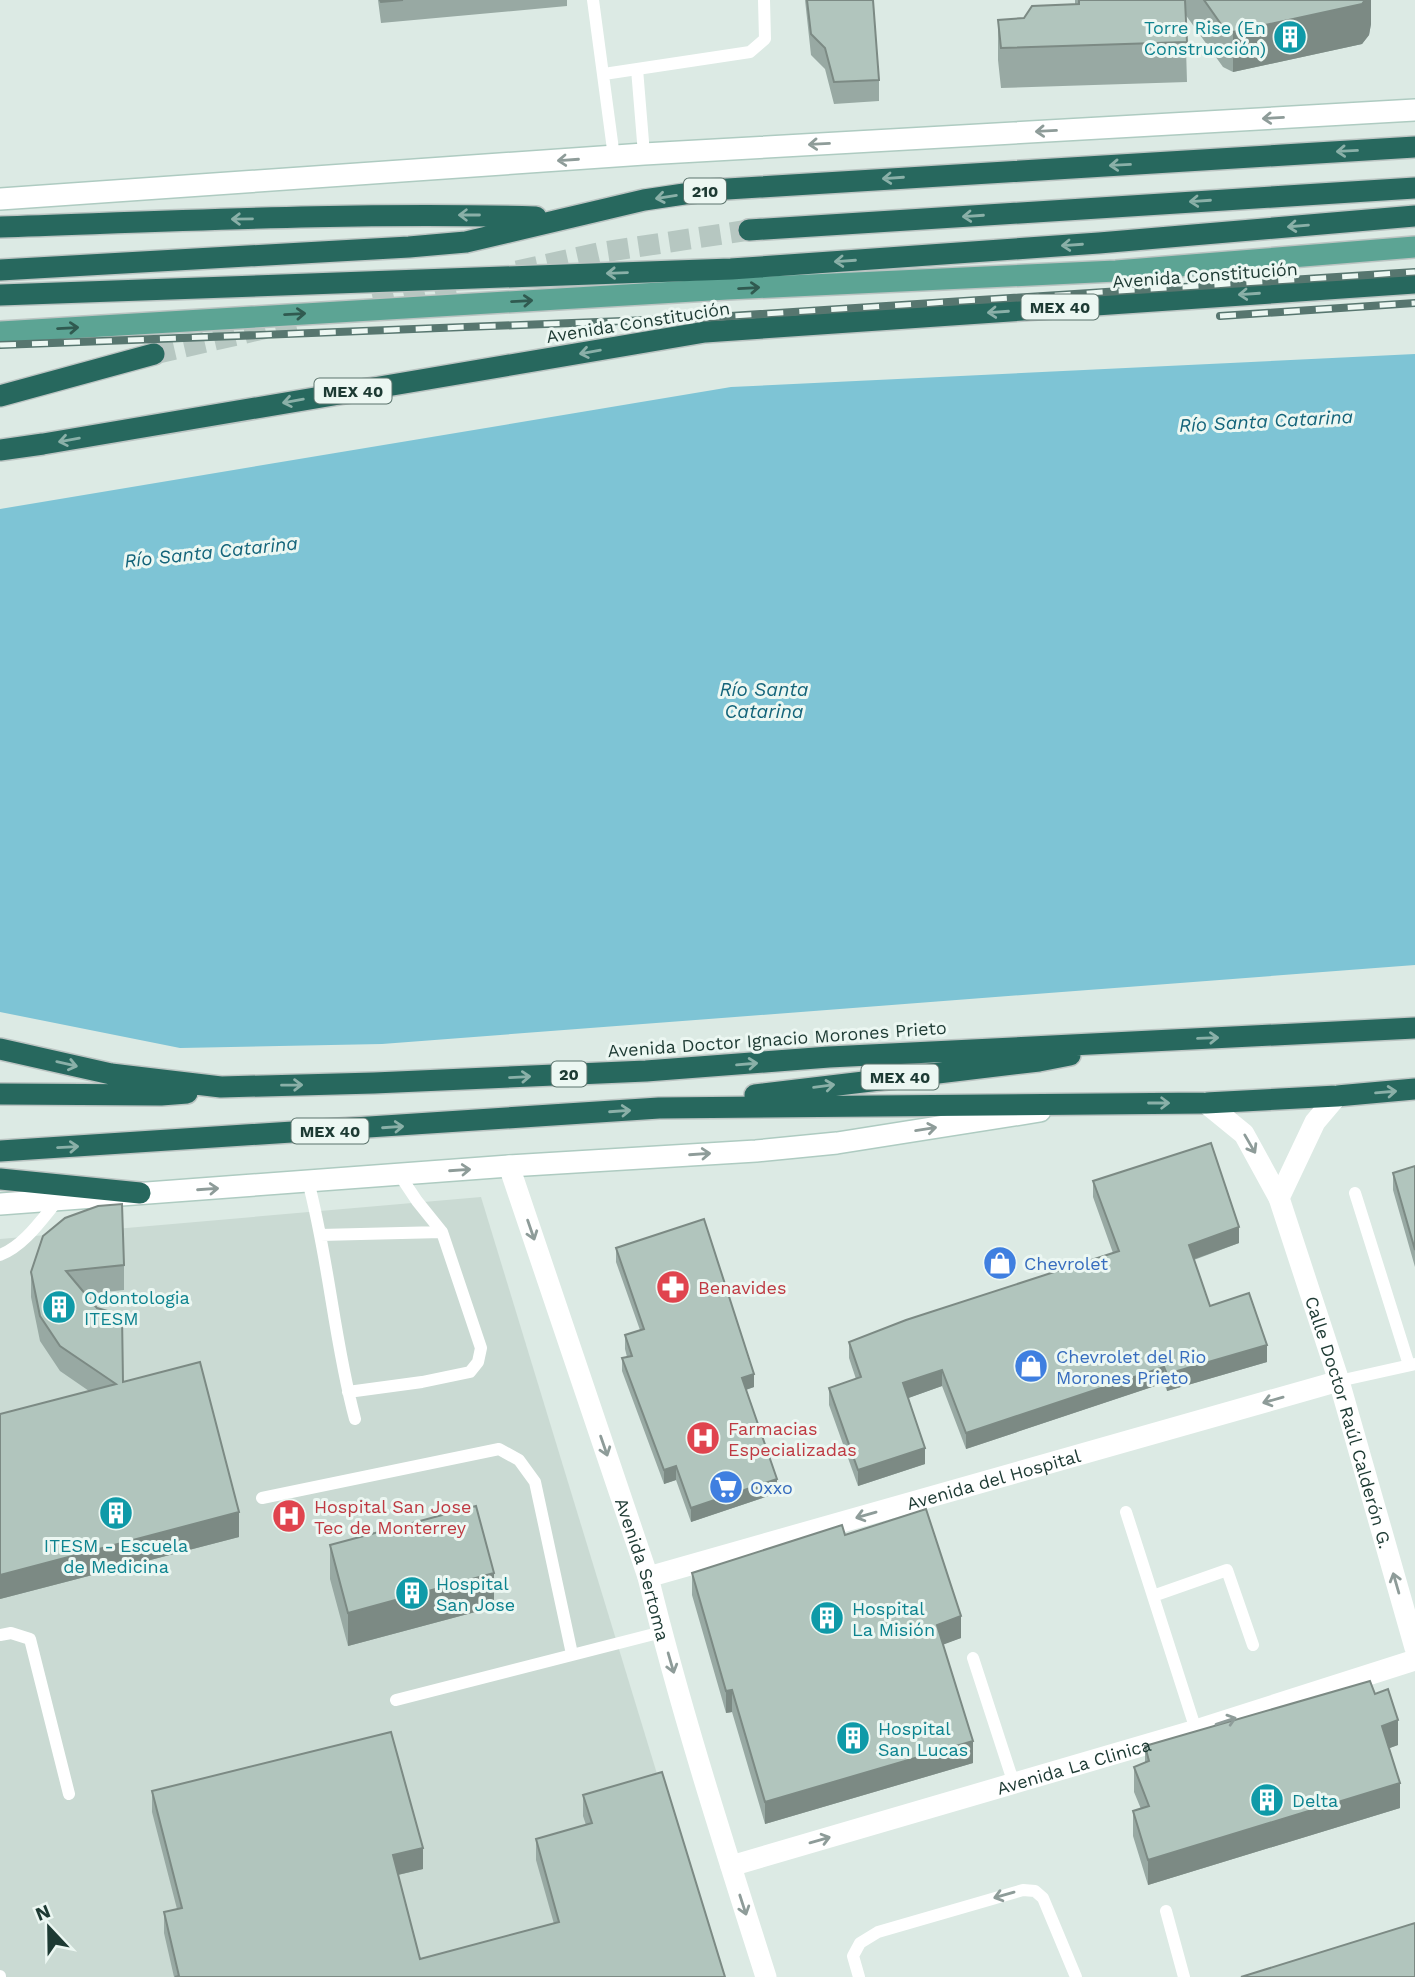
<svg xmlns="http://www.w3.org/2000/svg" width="1415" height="1977" viewBox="0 0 1415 1977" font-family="'Work Sans',sans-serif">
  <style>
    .built { fill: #cadad3 }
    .water { fill: #7ec4d5 }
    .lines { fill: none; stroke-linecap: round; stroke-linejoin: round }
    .highway-tunnel { stroke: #b6c7c1; stroke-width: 21; stroke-dasharray: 21 10; stroke-linecap: butt }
    .secondary-casing { stroke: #aecbc1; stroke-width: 24 }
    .primary-casing { stroke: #bbc4c2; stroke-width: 24 }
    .highway-casing { stroke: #bbc4c2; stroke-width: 24 }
    .lane { stroke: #fff; stroke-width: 12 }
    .street { stroke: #fff; stroke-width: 21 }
    .secondary { stroke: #fff; stroke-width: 21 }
    .primary { stroke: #5ca494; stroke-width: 21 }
    .highway { stroke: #27685e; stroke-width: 21 }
    .rail-casing { stroke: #57766f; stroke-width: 8 }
    .rail { stroke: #ecf7f2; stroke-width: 5; stroke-dasharray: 16; stroke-linecap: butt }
    .wall { fill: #98a9a3 }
    .shaded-wall { fill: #7c8a84 }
    .building { fill: #b1c5bd; stroke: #7c8a84; stroke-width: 2 }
    .oneway { stroke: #8e9c99 }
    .oneway2 { stroke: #8ab0a8 }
    .oneway3 { stroke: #305a50 }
    .labels { text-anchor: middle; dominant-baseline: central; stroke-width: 6; stroke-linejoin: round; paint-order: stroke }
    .shield { fill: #ecf7f2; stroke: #5b736c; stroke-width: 2 }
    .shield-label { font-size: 16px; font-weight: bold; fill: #1d3a33 }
    .culture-label { font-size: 18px; fill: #0d838f; stroke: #ecf7f2; text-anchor: start }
    .street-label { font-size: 18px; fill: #1d3a33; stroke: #ecf7f2 }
    .shop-label { font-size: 18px; fill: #366cbe; stroke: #ecf7f2; text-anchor: start }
    .health-label { font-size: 18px; fill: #be3a42; stroke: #ecf7f2; text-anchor: start }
    .water-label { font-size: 19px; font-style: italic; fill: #13647a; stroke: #ecf7f2 }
  </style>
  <rect width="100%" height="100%" fill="#dceae4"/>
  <path class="built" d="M481 1197 719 1977H0V1239Z"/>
  <path class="water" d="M1415 354V965L382 1044 180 1048 0 1012V509L731 387Z"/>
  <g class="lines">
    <path class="highway-tunnel" d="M517 271 603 252 749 230
      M374 304 462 284
      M154 354 302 320"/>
    <g class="secondary-casing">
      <path id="secondary" d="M0 199 644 154 1415 110
        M0 1204 509 1166 756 1151 837 1143 1040 1111"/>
    </g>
    <g class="primary-casing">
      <path id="primary" d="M0 332 727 289 1116 271 1415 247"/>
    </g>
    <g class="highway-casing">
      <path id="highway" d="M0 227C178 221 357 212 536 217
        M749 230 1415 188
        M0 270 409 247 466 242 644 200 711 190 1415 147
        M0 295 731 269 1099 243 1415 216
        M0 396 154 354
        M0 450 43 444 705 332 1415 283
        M0 1049 111 1074 221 1087 374 1083 646 1071 829 1057 1415 1028
        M0 1094 161 1095 187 1093
        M755 1095 1039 1061 1070 1055
        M0 1151 659 1108 1206 1103 1337 1096 1415 1089
        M0 1179 140 1193"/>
    </g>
    <path class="lane" d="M593 0 614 157
      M637 69 644 154
      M604 74 750 52 765 39 764 0
      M399 1174 417 1201 442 1232
      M308 1181C329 1260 334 1341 355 1419
      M1355 1193 1409 1365
      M320 1235 442 1232 481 1348 478 1362 470 1372 422 1382 348 1392
      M0 1255C24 1246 42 1219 58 1200
      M1339 1381 1415 1364
      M262 1498 499 1449 519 1460 535 1482 572 1654
      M1126 1512 1196 1730
      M1153 1596 1227 1570 1253 1645
      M0 1635 11 1633 30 1639 69 1794
      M973 1658 1014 1784
      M396 1700 662 1632
      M1166 1911 1184 1977
      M0 1976V1977
      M859 1977 853 1956 860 1943 878 1932 1023 1890 1035 1891 1043 1898 1076 1977"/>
    <g class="street">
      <path id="s1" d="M1206 1103 1244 1134 1279 1198 1339 1381 1415 1648"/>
      <path id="s2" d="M509 1166 648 1577C681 1712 724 1845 766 1977"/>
      <path d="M1279 1198 1315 1122 1337 1096"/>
      <path id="s3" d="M648 1577 1339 1381"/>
      <path id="s4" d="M731 1866 1196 1730 1415 1660"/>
    </g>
    <use href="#secondary" class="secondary"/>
    <use href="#primary" class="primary"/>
    <use href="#highway" class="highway"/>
    <g class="rail-casing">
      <path id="rail" d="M1220 316 1415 303
        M0 345 700 318 1415 272"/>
    </g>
    <use href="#rail" class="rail"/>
  </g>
  <path class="wall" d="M378 0H567V6L381 23Z
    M805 0H873L879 80V101L834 104 825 69 811 55Z
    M1075 0H1371V24L1369 35 1362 44 1233 72 1223 67 1185 14 1187 82 1001 88 998 60V20L1024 18 1075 4Z
    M1415 1166V1267L1393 1190V1173Z
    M1093 1181 1239 1243 1194 1260 1210 1306 1267 1362 1167 1391 1164 1383 966 1449 942 1386 908 1398 925 1464 858 1486 829 1405V1388L856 1379 849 1358V1342L1113 1253 1093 1197Z
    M616 1248 754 1387 746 1390 777 1493 691 1522 676 1480 664 1484 622 1371V1358L627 1357 625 1349V1335L640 1330 616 1262Z
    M124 1265V1290L85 1294 123 1382 239 1537 0 1599V1414L89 1391 60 1371 40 1341 31 1297V1272Z
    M845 1535 961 1638 943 1644 973 1763 765 1824 732 1712 726 1713 692 1595V1573Z
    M330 1545 494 1607 348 1646 330 1579Z
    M1398 1745 1389 1748 1400 1808 1148 1885 1133 1836V1811L1141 1809 1134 1792V1767L1145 1763V1746Z
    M152 1791 423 1869 398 1875 420 1959 554 1924 536 1860V1839L586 1825 583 1816V1795L725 1977H174L164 1933V1912L177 1909 152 1812Z"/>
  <path class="shaded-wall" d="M1365 0H1371V24L1369 35 1362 44 1233 72V32Z
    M1239 1227V1243L1189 1261V1245Z
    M1267 1345V1362L1167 1391V1374Z
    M1164 1367V1383L966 1449V1433Z
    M942 1370V1386L903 1400V1383Z
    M754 1374V1387L742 1391V1378Z
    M925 1448V1464L858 1486V1470Z
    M676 1466V1480L664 1484V1470Z
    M777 1479V1493L691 1522V1508Z
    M239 1512V1537L0 1599V1575Z
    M494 1573V1607L348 1646V1613Z
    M961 1616V1638L937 1647V1625Z
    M732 1690V1712L726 1713V1691Z
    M1398 1720V1745L1382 1751V1726Z
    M973 1741V1763L765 1824V1802Z
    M1400 1783V1808L1148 1885V1860Z
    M423 1848V1869L393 1876V1855Z"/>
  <path class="building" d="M380 0H403L381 2Z
    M807 0H873L879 80 834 82 825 48 811 34Z
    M1079 0H1185L1187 42 1001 48 998 20 1024 18 1032 6 1079 4Z
    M1204 0H1365L1362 4 1233 32 1223 27Z
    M1211 1143 1239 1227 1189 1245 1210 1306 1249 1293 1267 1345 1167 1374 1164 1367 966 1433 942 1370 903 1383 925 1448 858 1470 829 1388 861 1377 849 1342 906 1320 1119 1251 1093 1181Z
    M1415 1166V1250L1393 1173Z
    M122 1204 124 1265 66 1271 97 1308 122 1315 123 1382 200 1362 239 1512 0 1575V1414L116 1384 60 1346 40 1316 31 1272 43 1236 65 1218 98 1206Z
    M704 1219 754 1374 742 1378 777 1479 691 1508 676 1466 664 1470 622 1358 632 1356 625 1335 644 1329 616 1248Z
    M476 1506 494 1573 348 1613 330 1545Z
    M926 1509 961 1616 937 1625 973 1741 765 1802 732 1690 726 1691 692 1573 842 1525 845 1535Z
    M1370 1681 1375 1694 1388 1689 1398 1720 1382 1726 1400 1783 1148 1860 1133 1811 1149 1806 1134 1767 1149 1761 1145 1746Z
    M391 1732 423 1848 393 1855 420 1959 559 1922 536 1839 592 1823 583 1795 662 1772 725 1977H175L179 1976 164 1912 182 1908 152 1791Z
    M1415 1923V1977H1241Z"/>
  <defs><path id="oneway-shaft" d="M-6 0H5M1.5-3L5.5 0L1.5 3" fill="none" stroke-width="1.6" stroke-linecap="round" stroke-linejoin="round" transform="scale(1.75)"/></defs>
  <g class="oneway">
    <use href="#oneway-shaft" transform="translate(1273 118) rotate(177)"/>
    <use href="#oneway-shaft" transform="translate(1046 131) rotate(177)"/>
    <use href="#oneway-shaft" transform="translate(819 144) rotate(177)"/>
    <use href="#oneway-shaft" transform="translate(568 160) rotate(176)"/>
    <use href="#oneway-shaft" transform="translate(926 1129) rotate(-9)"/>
    <use href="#oneway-shaft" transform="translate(1250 1144) rotate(60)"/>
    <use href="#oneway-shaft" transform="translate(700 1154) rotate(-4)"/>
    <use href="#oneway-shaft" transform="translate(460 1170) rotate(-4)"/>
    <use href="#oneway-shaft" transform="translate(208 1189) rotate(-4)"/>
    <use href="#oneway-shaft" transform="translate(531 1230) rotate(71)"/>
    <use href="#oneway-shaft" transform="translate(1273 1400) rotate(164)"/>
    <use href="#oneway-shaft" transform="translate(604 1446) rotate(71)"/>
    <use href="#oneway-shaft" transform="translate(866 1515) rotate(164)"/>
    <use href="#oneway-shaft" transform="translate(1396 1583) rotate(-106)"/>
    <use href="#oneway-shaft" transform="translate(671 1663) rotate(74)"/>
    <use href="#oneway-shaft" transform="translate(1226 1721) rotate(-18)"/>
    <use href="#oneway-shaft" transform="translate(820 1840) rotate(-16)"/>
    <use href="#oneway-shaft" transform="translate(1004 1895) rotate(164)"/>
    <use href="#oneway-shaft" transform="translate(743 1905) rotate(72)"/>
  </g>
  <g class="oneway2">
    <use href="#oneway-shaft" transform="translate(1347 151) rotate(177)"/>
    <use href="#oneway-shaft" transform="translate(1120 165) rotate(177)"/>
    <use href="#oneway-shaft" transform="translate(893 178) rotate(176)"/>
    <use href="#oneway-shaft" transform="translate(666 197) rotate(171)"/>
    <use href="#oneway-shaft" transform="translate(1200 201) rotate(176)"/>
    <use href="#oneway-shaft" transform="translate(469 215) rotate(-180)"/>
    <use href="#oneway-shaft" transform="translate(973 216) rotate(176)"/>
    <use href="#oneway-shaft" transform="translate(242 219) rotate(179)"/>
    <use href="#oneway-shaft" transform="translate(1298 226) rotate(175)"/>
    <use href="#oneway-shaft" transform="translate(1072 245) rotate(176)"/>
    <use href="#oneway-shaft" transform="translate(845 261) rotate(176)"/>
    <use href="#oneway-shaft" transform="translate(617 273) rotate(178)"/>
    <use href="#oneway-shaft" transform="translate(1249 294) rotate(176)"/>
    <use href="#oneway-shaft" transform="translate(998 312) rotate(176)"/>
    <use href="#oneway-shaft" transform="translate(590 352) rotate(170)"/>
    <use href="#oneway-shaft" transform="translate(293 401) rotate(170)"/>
    <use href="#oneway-shaft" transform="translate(69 440) rotate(170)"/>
    <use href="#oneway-shaft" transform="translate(1208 1038) rotate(-2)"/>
    <use href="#oneway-shaft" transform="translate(67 1064) rotate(13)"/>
    <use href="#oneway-shaft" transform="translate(747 1064) rotate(-5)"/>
    <use href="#oneway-shaft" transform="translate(520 1077) rotate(-3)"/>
    <use href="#oneway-shaft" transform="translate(292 1085) rotate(-1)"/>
    <use href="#oneway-shaft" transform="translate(824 1086) rotate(-7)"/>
    <use href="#oneway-shaft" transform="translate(1386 1092) rotate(-5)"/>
    <use href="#oneway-shaft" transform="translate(1159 1103)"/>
    <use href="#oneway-shaft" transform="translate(620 1111) rotate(-4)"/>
    <use href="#oneway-shaft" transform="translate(393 1127) rotate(-4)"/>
    <use href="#oneway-shaft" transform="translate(68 1147) rotate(-3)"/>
  </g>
  <g class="oneway3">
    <use href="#oneway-shaft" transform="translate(749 288) rotate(-3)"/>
    <use href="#oneway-shaft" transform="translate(522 301) rotate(-3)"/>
    <use href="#oneway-shaft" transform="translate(295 314) rotate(-3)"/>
    <use href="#oneway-shaft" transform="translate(68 328) rotate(-3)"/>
  </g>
  <defs>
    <g id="building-disc" transform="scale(1.75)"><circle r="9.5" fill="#0f9aa8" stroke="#ecf7f2"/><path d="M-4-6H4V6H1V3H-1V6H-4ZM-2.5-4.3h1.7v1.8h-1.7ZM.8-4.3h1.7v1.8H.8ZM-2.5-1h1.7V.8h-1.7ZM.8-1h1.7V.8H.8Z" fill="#fff"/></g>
    <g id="shop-disc" transform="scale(1.75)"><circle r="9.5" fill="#3f7fe0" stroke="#ecf7f2"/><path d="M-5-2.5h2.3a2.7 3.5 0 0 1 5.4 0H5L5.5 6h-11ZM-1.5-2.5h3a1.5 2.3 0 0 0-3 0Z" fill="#fff"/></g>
    <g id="pharmacy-disc" transform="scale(1.75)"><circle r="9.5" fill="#e0444e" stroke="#ecf7f2"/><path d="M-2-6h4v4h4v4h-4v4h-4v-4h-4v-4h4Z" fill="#fff"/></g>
    <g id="hospital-disc" transform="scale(1.75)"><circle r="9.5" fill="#e0444e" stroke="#ecf7f2"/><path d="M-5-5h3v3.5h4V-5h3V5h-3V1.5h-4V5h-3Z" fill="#fff"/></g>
    <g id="supermarket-disc" transform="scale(1.75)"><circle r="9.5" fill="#3f7fe0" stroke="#ecf7f2"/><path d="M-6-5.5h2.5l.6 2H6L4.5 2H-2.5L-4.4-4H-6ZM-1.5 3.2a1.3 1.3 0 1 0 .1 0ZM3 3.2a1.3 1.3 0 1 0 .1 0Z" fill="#fff"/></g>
  </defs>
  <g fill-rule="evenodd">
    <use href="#building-disc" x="1290" y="37"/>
    <use href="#shop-disc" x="1000" y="1263"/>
    <use href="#pharmacy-disc" x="673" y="1287"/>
    <use href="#building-disc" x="59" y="1307"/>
    <use href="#shop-disc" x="1031" y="1366"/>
    <use href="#hospital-disc" x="703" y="1438"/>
    <use href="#supermarket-disc" x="726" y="1487"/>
    <use href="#building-disc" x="116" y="1513"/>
    <use href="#hospital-disc" x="289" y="1516"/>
    <use href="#building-disc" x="412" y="1593"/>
    <use href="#building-disc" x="827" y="1618"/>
    <use href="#building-disc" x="853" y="1738"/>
    <use href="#building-disc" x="1267" y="1800"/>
  </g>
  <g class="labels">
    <g class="shield">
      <rect x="684" y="178.5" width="42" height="25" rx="5"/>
      <rect x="1021.5" y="294.5" width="77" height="25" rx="5"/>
      <rect x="314.5" y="378.5" width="77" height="25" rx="5"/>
      <rect x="551.5" y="1061.5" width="35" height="25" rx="5"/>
      <rect x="861.5" y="1064.5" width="77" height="25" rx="5"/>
      <rect x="291.5" y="1118.5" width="77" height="25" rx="5"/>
    </g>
    <g class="shield-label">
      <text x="705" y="191">210</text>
      <text x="1060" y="307">MEX 40</text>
      <text x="353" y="391">MEX 40</text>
      <text x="569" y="1074">20</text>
      <text x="900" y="1077">MEX 40</text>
      <text x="330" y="1131">MEX 40</text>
    </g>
    <g class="culture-label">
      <text x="1266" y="27" text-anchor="end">Torre Rise (En<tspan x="1266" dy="21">Construcción)</tspan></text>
      <text x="84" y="1297">Odontologia<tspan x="84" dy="21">ITESM</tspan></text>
      <text x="116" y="1545" text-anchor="middle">ITESM - Escuela<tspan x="116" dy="21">de Medicina</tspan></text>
      <text x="436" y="1583">Hospital<tspan x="436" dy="21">San Jose</tspan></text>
      <text x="852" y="1608">Hospital<tspan x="852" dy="21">La Misión</tspan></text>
      <text x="878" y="1728">Hospital<tspan x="878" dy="21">San Lucas</tspan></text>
      <text x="1292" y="1800">Delta</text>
    </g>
    <g class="street-label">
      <text transform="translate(1205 275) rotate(-4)">Avenida Constitución</text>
      <text transform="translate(638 322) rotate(-9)">Avenida Constitución</text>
      <text transform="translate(777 1039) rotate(-4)">Avenida Doctor Ignacio Morones Prieto</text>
      <text stroke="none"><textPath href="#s1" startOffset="357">Calle Doctor Raúl Calderón G.</textPath></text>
      <text stroke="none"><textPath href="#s3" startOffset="359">Avenida del Hospital</textPath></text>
      <text stroke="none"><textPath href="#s2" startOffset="425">Avenida Sertoma</textPath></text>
      <text stroke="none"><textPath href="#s4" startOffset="357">Avenida La Clinica</textPath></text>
    </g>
    <g class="shop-label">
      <text x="1024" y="1263">Chevrolet</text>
      <text x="1056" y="1356">Chevrolet del Rio<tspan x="1056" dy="21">Morones Prieto</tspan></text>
      <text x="750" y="1487">Oxxo</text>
    </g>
    <g class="health-label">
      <text x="698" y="1287">Benavides</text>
      <text x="728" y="1428">Farmacias<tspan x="728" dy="21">Especializadas</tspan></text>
      <text x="314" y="1506">Hospital San Jose<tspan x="314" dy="21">Tec de Monterrey</tspan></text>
    </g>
    <g class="water-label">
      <text transform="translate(1266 421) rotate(-3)">Río Santa Catarina</text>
      <text transform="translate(211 552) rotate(-6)">Río Santa Catarina</text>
      <text x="764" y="689">Río Santa<tspan x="764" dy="22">Catarina</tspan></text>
    </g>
  </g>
  <g transform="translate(49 1928) rotate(338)" stroke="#ecf7f2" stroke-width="5" paint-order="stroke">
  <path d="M0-5L12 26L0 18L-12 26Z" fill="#1d3a33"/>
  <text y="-10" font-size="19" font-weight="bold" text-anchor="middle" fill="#1d3a33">N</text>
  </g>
</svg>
